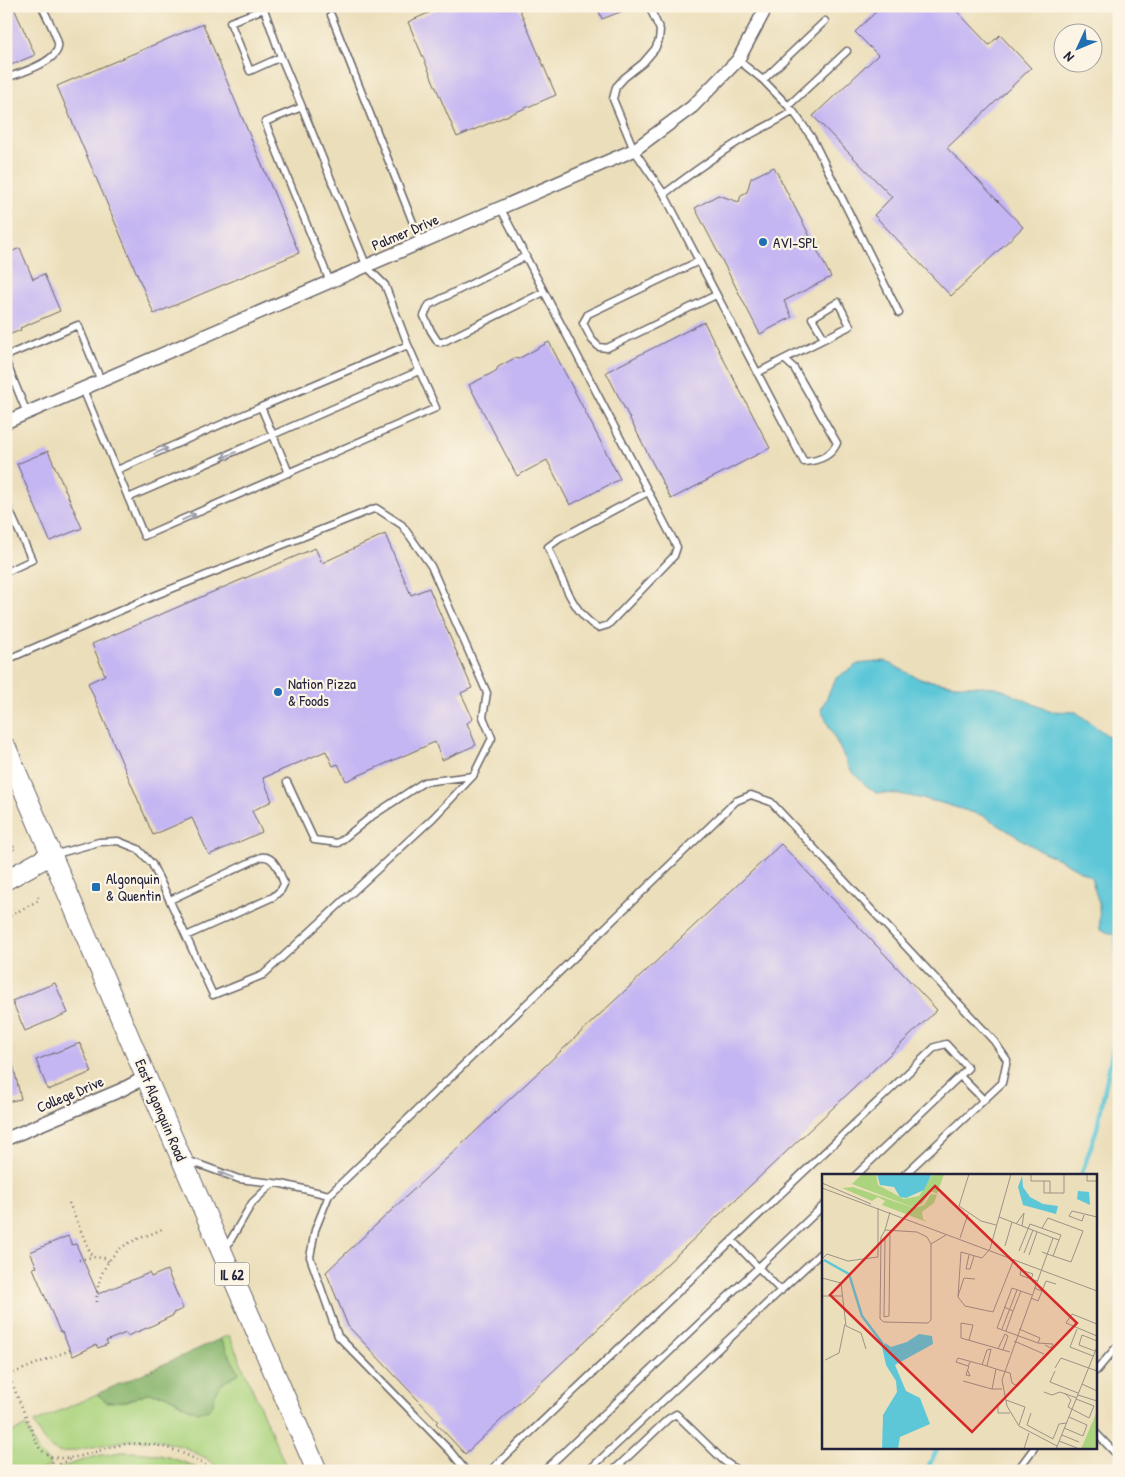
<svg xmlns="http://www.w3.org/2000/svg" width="1125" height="1477" viewBox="0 0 1125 1477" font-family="'Patrick Hand',sans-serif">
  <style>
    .green { fill: #acd47f; stroke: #677b5d }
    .forest { fill: #89b66e; stroke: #566c54 }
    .water { fill: #5dc7d8; stroke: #40748a }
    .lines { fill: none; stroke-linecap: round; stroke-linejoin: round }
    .stream { stroke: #5dc7d8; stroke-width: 4.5 }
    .building { fill: #c4b5f3 }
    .service-casing { stroke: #686467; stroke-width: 9 }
    .minor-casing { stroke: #686467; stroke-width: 15 }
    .secondary-casing { stroke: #686467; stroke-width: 21 }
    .primary-casing { stroke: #686467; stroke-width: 22 }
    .path { stroke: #686467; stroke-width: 2.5; stroke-dasharray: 1 4; stroke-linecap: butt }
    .service { stroke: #fff; stroke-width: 6 }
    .minor { stroke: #fff; stroke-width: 12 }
    .secondary { stroke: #fff; stroke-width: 19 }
    .primary { stroke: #fff; stroke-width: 20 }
    .oneway { stroke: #9c9ca7 }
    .poi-dot { fill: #1f6fb2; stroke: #fcf5e5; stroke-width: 2 }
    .labels { text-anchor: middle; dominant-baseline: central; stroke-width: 4.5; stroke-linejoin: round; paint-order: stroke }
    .shield { fill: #fcf5e5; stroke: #63616e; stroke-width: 1 }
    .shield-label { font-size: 14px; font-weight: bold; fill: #22223b }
    .street-label { font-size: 15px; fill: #22223b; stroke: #fcf5e5 }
    .poi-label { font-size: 15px; fill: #22223b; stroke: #fcf5e5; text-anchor: start }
    .inset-river { fill: none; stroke: #5dc7d8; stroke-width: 2.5 }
    .inset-road { fill: none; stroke: #9b9387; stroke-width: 1 }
    .view { fill: #d62828; fill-opacity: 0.15; stroke: #d62828; stroke-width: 2.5 }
    .inset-edge { fill: none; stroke: #22223b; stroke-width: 2.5 }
  </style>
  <rect width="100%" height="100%" fill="#fcf5e5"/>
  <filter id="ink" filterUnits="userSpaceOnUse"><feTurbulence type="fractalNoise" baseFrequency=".02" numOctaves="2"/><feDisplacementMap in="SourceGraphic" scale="10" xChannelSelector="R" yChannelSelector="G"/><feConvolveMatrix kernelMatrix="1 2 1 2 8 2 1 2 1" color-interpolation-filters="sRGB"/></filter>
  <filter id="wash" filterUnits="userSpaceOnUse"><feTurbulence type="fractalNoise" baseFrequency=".0096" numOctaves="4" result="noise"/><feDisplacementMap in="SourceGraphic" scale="20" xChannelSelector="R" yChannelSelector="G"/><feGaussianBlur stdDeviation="1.12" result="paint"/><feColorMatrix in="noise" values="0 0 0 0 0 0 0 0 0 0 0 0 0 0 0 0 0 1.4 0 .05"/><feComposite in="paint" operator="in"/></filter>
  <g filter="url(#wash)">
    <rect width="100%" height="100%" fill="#ebdeba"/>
    <path class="green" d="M229 1335 288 1471H222L206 1458 184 1447 157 1440 124 1441 61 1453C45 1447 41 1437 34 1423L97 1394 107 1402 127 1401 147 1393 166 1395 188 1408 213 1405C214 1385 224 1383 239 1373L220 1339Z
      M26 1426 38 1452 50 1463 51 1466 39 1471H6V1435Z
      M122 1452C153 1452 174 1456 202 1471H58L59 1468 96 1456Z"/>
    <path class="forest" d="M220 1339 239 1373C224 1383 214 1385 213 1405L207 1410 198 1412 188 1408 166 1395 147 1393 127 1401 107 1402 97 1394Z"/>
    <path class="water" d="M885 661 920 679 956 685 996 687 1049 711 1076 712 1119 744V934L1116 935 1100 930 1099 904 1091 877 1063 861 1037 849 984 816 938 802 899 794 876 793 863 783 850 769 821 710 836 678 858 664Z"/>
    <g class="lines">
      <path class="stream" d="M1116 935 1119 964
        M1081 1176 1097 1128 1119 1019
        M926 1471 938 1448"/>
    </g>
    <g id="blocks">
      <path class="building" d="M6 6H13L35 55 6 67Z
        M444 6H518L556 95 457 137 408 22Z
        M597 6H632L633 7 602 19Z
        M882 6H952L989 45 1000 35 1031 68 947 148 1023 227 951 296 874 215 892 197 813 116 878 55 855 32Z
        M203 24 299 253 154 314 57 86Z
        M774 167 831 277 784 301 792 317 760 334 695 208 718 195 739 202 741 195 747 192 751 178Z
        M20 248 33 279 44 274 60 311 20 328 21 330 6 336V254Z
        M704 322 770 448 671 499 606 372Z
        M549 342 620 479 570 505 547 460 517 476 469 385 496 371 498 367 515 358 518 359Z
        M48 451 82 528 50 541 17 464Z
        M385 534 411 595 429 588 472 688 461 693 473 719 467 723 476 745 442 760 435 742 346 781 338 764 333 766 326 751 263 778 272 801 252 811 262 832 209 855 192 818 153 835 88 683 105 675 92 644 315 548 322 563Z
        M781 844 937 1010 465 1454 436 1423 438 1421 348 1326 326 1272Z
        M55 983 68 1013 25 1031 12 1001Z
        M80 1043 92 1072 48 1090 36 1060Z
        M6 1056H11L21 1099 6 1102Z
        M68 1236 72 1245 76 1244 98 1294 149 1273 151 1277 167 1270 183 1309 173 1313 174 1315 147 1328 127 1336 126 1333 106 1341 108 1344 98 1348 96 1345 73 1356 62 1332H60L33 1268 37 1267 30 1252Z"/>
    </g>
  </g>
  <g filter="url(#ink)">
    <use href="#blocks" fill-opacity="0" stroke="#686467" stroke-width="1"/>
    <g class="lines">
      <g class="service-casing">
        <path id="service" d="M649 6 660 30 659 40 655 49 643 63 624 78 616 87 613 99 634 150 664 194C689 175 715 156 743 139 759 129 777 122 793 111L763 80 738 60
          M331 15 421 243
          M281 57 264 9 230 22 250 71 281 57 302 107 265 122 330 282
          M6 78C20 73 62 61 58 43 55 31 47 18 42 6
          M763 80 825 21
          M788 106 847 51
          M793 111 812 138 899 313
          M664 194 804 462C818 461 831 457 837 443L794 368 784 359 757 373
          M6 207 8 212
          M501 209 677 547 674 556 608 625 598 628C571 612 561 575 548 547L559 539 648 492
          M526 256 429 305 424 316 431 331 438 342H443L544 292
          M699 261 588 314 583 323 592 340 599 347 607 348 716 295
          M6 356 78 325 101 381
          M784 359 850 326 838 302 812 318 824 338
          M6 362 27 413
          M83 389 144 536 436 408 408 345 385 285 367 267 336 192 302 107
          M117 470 261 407
          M289 473 261 407 408 345
          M128 498 419 371
          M6 503 32 560 6 572
          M6 660 156 595 376 508 402 525 431 566 487 693 483 717 492 738 473 776 433 818 263 975 213 995 169 899 152 864 138 849 118 841 99 842 53 855
          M287 782 314 840 338 843 372 816 424 782 473 776
          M170 900 261 857C275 855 280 873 284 884L281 890 273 897 186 936
          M960 1076 984 1100
          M187 1160 239 1179 282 1184 329 1195
          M732 1240 781 1291
          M226 1248 252 1203 273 1183
          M1096 1371 1119 1344
          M1096 1433 1119 1457
          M497 1465 507 1471
          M466 1471 450 1451 338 1336 310 1257 315 1230 329 1195 736 801 751 795 771 802 994 1041 1007 1060 1002 1083 903 1176
          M490 1471 935 1047 946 1044 968 1068 855 1176
          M544 1471 824 1205
          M588 1471 824 1250
          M613 1471 668 1419 676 1414 724 1461 738 1471
          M1017 1471 1034 1448"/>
      </g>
      <g class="minor-casing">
        <path id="minor" d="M6 422 634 150 692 107 738 60 767 6
          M6 1139 121 1090 146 1077"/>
      </g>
      <g class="secondary-casing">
        <path id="secondary" d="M6 880 51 855"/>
      </g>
      <g class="primary-casing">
        <path id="primary" d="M6 748 146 1077 317 1471"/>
      </g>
      <path class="path" d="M14 850 12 847 14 846
        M6 918 39 900 38 897
        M69 1203 92 1257
        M79 1260 92 1257 105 1258 109 1262
        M97 1302C95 1280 109 1253 129 1243 140 1237 151 1235 162 1229
        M6 1369 38 1446C57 1473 100 1447 126 1444 156 1441 189 1452 213 1471
        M9 1375 70 1350
        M51 1457 55 1471
        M46 1471 70 1459"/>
      <use href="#service" class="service"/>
      <use href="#minor" class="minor"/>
      <use href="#secondary" class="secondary"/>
      <use href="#primary" class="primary"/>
    </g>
    <defs><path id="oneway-shaft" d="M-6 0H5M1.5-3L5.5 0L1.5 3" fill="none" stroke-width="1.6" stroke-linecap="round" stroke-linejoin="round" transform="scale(1.25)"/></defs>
    <g class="oneway">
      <use href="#oneway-shaft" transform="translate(161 451) rotate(-24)"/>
      <use href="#oneway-shaft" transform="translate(229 455) rotate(157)"/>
      <use href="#oneway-shaft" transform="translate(189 517) rotate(-24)"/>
      <use href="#oneway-shaft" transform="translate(226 1175) rotate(-159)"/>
    </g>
  </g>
  <g class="poi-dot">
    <circle cx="763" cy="242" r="5"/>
    <circle cx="278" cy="692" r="5"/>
    <rect x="91" y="882" width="10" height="10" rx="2.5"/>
  </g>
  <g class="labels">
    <rect class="shield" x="214.5" y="1262.5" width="35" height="23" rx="4"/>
    <g class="shield-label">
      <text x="232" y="1274">IL 62</text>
    </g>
    <g class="street-label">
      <text transform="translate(405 232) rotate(-23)">Palmer Drive</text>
      <text transform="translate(70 1094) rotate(-23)">College Drive</text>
      <text transform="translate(161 1110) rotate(67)">East Algonquin Road</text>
    </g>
    <g class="poi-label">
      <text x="773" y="242">AVI-SPL</text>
      <text x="288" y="683">Nation Pizza<tspan x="288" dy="17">&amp; Foods</tspan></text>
      <text x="106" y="878">Algonquin<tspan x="106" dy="17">&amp; Quentin</tspan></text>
    </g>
  </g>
  <g transform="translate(822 1174)">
    <rect width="275" height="275" fill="#ebdeba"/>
    <path d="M40 0H54L56 11 82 25 97 22 111 0H122L115 20 109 17 100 30 90 33 30 10ZM31 13 92 34 102 31 109 20 115 21 112 29 100 38 101 45 105 48 60 31 63 27 56 23 50 27 20 14ZM275 237V275H259Z" fill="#acd47f"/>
    <path d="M55 0H110L102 16 84 24 78 23 72 13 58 11ZM200 2 201 13 208 23 221 30 236 32 234 40 201 31 196 13ZM256 17 267 18 268 31 255 25ZM97 160 110 162 111 170 73 191 84 217 98 224 108 250 78 263 76 275H60L61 241 75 218 74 207 64 191 60 173 63 169 69 173 85 168Z" fill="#5dc7d8"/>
    <path class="inset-river" d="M2 86 27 100 40 142 61 170"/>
    <path class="inset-road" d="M147 0 137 32 159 47 174 51M209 0V7H222V19H242V0M265 0V7H275M222 7H228V19M0 9 49 30M0 14 275 117M262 41 260 47 247 42 250 37 275 43M177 43 231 64 180 206 185 232 197 252 235 272M194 50 202 39 200 52M220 54 226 44 261 57 249 88 231 82M63 56 59 63 58 145 62 148 106 149 109 146V70L105 63 95 58 63 56 68 38M68 61 67 142 62 143 63 63 68 58M138 64 146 40M109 70 124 61M183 72 190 48M168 75 160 84 139 78 136 123 143 132 171 138 192 85M168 75 189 0M197 77 208 50 239 61 237 66M220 78 231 82 237 66 231 64M202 79 211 56M147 81 144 95H148L152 82M207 81 215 58M0 85 5 80 26 87 56 83V34M0 104 19 109 24 152 39 159 44 175M209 105 198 101 199 96 211 100 209 105 215 107M212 114 220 117 224 107 234 110M210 121 190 114 175 154 216 169M0 122H20M136 122 142 104 153 105M209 124 216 127 220 117M182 133 191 137 184 157M191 137 199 117M275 150 250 140 244 149 275 162M180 155 195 116M197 155 218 164 216 169 231 170 229 174 223 171M255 155 248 173 271 182M147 166 151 151 139 149V164L188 178M192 167 222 180M176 175 183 160 186 162 181 176M273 177 257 171 260 161 275 167M3 186 17 179 23 150M148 188 146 192 134 188 136 184 165 192 174 195M160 191 165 176 169 175 165 192M233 194 239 184 275 197M146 197 148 202 144 201 147 192M233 197 228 208 256 219M141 207 170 215M260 210 275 217M180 215H170L174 195 188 199 190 209 195 212M222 218 230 221 238 218 255 224M243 219 249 226 246 233 267 244 272 232 254 225M256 221 275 227M184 226 203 233 197 251M176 230V239H188M209 239 205 251 231 265M242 254 261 262 265 251 247 243M240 261 257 268M231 265 237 250 245 249M237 267 255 274M202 275 207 259M234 275 275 173"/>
    <path class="view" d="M113 12 255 149 150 258 8 121Z"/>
    <rect width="275" height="275" class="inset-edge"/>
  </g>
  <rect width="1125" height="1477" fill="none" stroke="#fcf5e5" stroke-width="25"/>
  <g transform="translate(1078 48) rotate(226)"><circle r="24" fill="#fcf5e5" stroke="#a5a1a1"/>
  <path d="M0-4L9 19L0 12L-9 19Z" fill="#1f6fb2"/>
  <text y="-8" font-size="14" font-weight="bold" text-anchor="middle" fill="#22223b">N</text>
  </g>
</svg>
